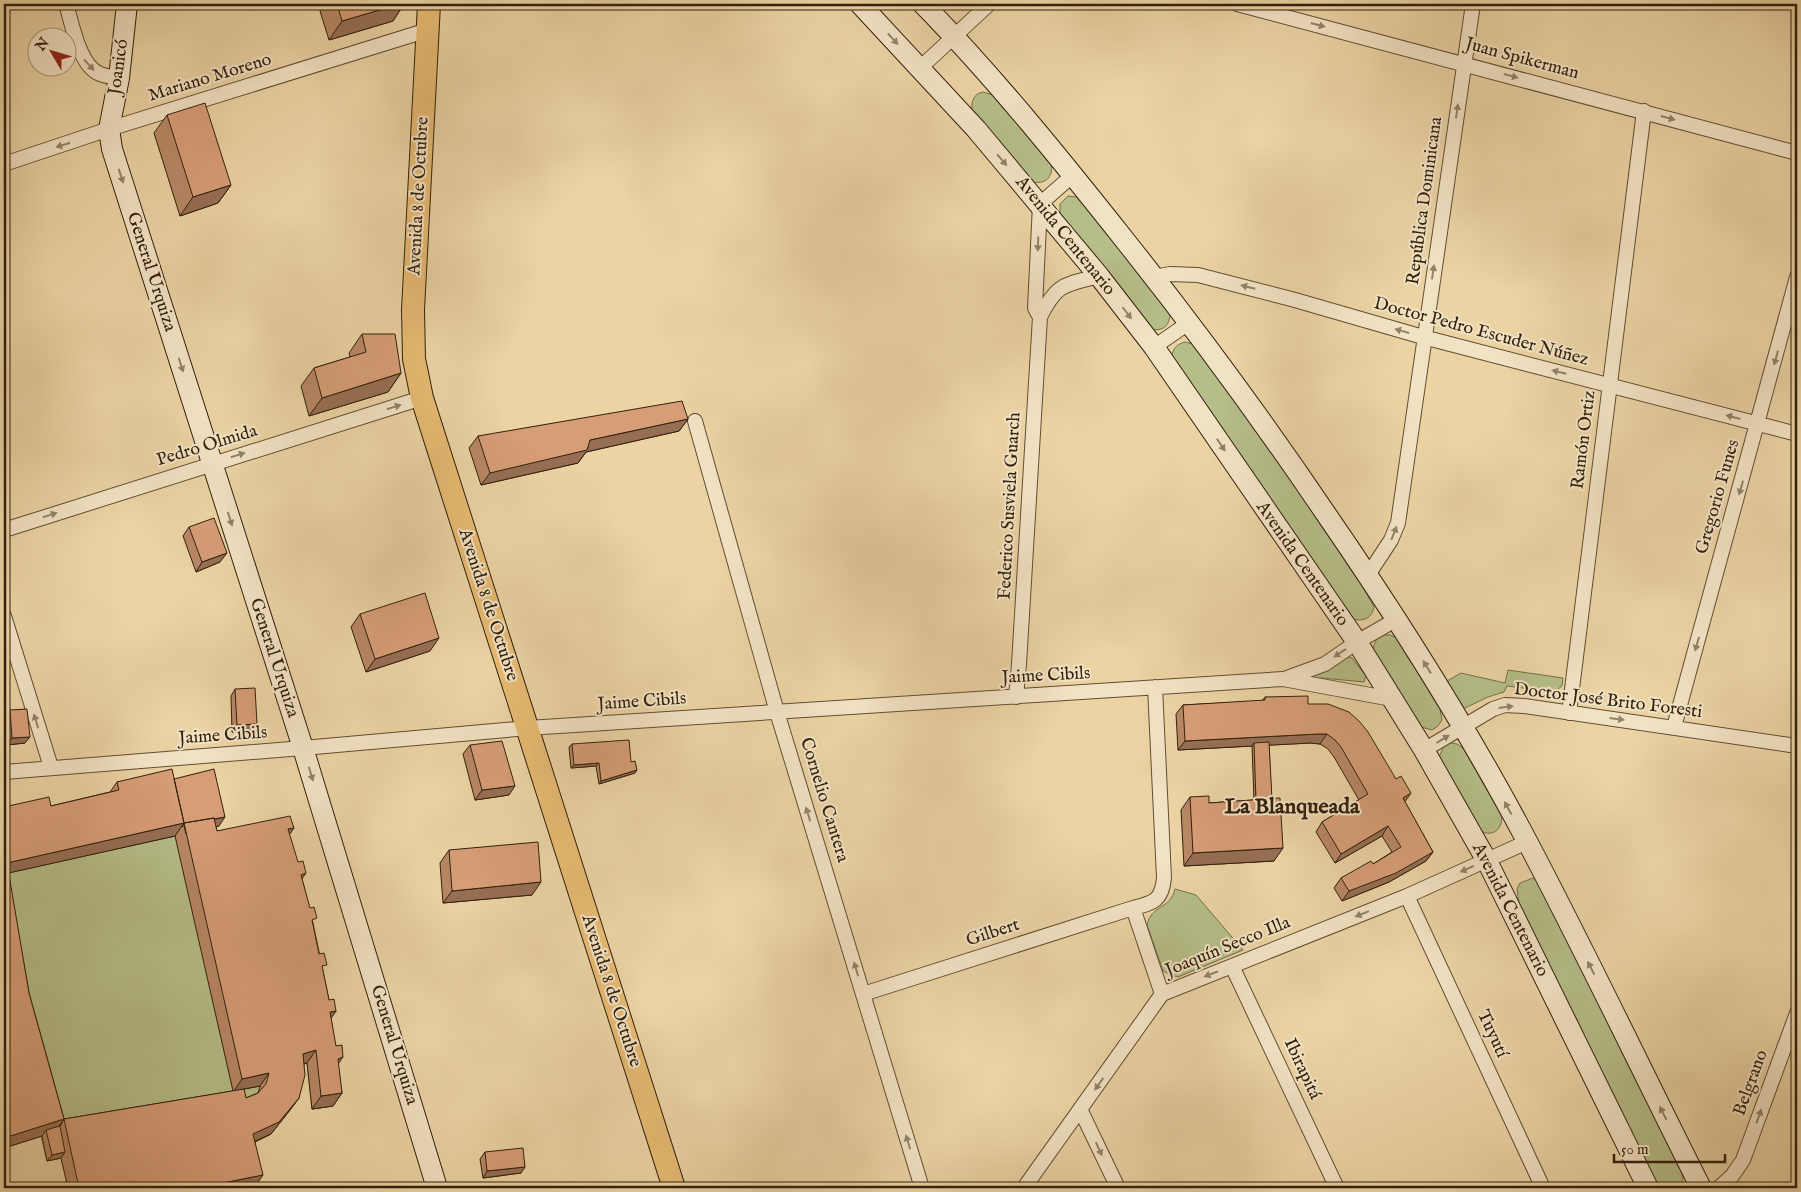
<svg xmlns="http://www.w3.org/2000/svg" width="1801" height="1192" viewBox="0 0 1801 1192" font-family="'IM FELL English',serif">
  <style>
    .green { fill: #b5bd88; stroke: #746f4a }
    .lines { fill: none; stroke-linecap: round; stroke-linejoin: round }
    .street-casing { stroke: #604e32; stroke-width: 16 }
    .secondary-casing { stroke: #32210c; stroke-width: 22 }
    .primary-casing { stroke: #32210c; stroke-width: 24 }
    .street { stroke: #f2e2c4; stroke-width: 14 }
    .secondary { stroke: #f2e2c4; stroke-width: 20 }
    .primary { stroke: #e6ba72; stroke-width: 22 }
    .wall { fill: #b88766; stroke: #32210c; fill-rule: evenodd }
    .shaded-wall { fill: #966e53; stroke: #32210c }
    .building { fill: #d69d77; stroke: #32210c }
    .oneway { fill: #928268 }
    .labels { text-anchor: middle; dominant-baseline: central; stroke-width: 4; stroke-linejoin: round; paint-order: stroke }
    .street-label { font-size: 18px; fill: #32210c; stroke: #f2e2c4 }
    .district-label { font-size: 22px; font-weight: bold; fill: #32210c; stroke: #f2e2c4 }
  </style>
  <rect width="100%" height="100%" fill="#ebd3a4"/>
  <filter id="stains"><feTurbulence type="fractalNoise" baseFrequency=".004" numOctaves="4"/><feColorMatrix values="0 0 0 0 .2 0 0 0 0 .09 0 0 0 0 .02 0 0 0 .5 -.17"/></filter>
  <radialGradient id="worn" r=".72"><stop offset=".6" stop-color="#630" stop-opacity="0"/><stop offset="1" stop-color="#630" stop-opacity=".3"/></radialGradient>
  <path class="green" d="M983 92 993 95 1051 163C1054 178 1044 186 1030 181L972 112C971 102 973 94 983 92Z
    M1068 196 1076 197 1083 201 1170 314C1170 325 1163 332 1151 329L1060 214V204Z
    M1185 342 1193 344 1271 450 1363 587 1374 607C1372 618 1364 622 1353 619L1172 357C1172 349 1177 344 1185 342Z
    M1384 635H1390L1397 638 1440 709 1442 720 1438 726 1432 730 1421 727 1373 652C1374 643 1375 638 1384 635Z
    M1349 657 1352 658 1366 676 1364 682 1322 678 1292 679Z
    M1508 670 1563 678 1562 686 1554 692 1507 686 1504 692 1488 697 1465 708 1461 706 1447 681 1461 673 1505 683Z
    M1451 743 1457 744 1463 748 1501 815C1504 828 1493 838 1481 831L1439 757 1444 746Z
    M163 782 333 1106 312 1109 307 1063 294 1066 271 1134 244 1147 254 1188H68L61 1158 47 1161 41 1136 4 1148V818Z
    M1533 878 1537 880 1544 888 1682 1173 1683 1179 1678 1188H1661L1657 1183 1519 904 1517 889 1520 883Z
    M1175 889 1196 895 1243 950 1178 977 1171 975 1163 971 1147 925C1151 905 1171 909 1175 889Z"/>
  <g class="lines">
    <g class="street-casing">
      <path id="street" d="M66 4C72 23 79 66 100 74 105 76 113 77 119 78
        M1237 4 1797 153
        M920 68 989 4
        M4 164 109 129 428 30
        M1154 277 1170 274 1198 275 1295 300 1423 337 1797 434
        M1040 317 1035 308 1040 204 1073 175
        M1154 347 1190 322
        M695 421 777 712 922 1188
        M4 530 422 398
        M1368 575 1391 540 1398 523 1473 4
        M4 616 51 767
        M1284 679 1325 664 1357 642 1397 619
        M1155 687 1164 878C1162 901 1153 903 1133 908L1162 994
        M1016 697 1019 664 1040 317C1057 283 1064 285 1099 276
        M1569 713 1644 111
        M1674 727 1797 277
        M1424 750 1493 709 1505 705 1524 706 1797 746
        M4 772 303 748 528 728 1283 679 1392 699
        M1407 896 1543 1188
        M1232 966 1337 1188
        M863 994 1133 908
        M1080 1109 1118 1188
        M1024 1188 1162 994 1407 896 1527 842
        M1719 1188 1732 1176 1743 1160 1797 1013"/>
    </g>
    <g class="secondary-casing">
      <path id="secondary" d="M127 4 119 78 109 129 112 149 303 748 437 1188
        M860 4 976 129 1099 276 1154 347 1357 642 1424 750 1487 861 1648 1188
        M923 4C996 79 1062 161 1127 243 1197 331 1263 421 1326 514 1399 620 1468 729 1528 843 1588 957 1643 1073 1701 1188"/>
    </g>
    <g class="primary-casing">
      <path id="primary" d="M429 4 413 310 414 359 422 398 674 1188"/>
    </g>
    <use href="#street" class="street"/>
    <use href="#secondary" class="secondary"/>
    <use href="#primary" class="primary"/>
  </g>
  <path class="wall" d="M325 4H404L393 21 329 40 320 11Z
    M167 115 231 185 218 203 180 216 154 133Z
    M362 334 401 373 388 392 309 416 301 386 314 368 350 357 349 353Z
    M688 419 679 431 586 452 578 463 481 485 469 448 478 436Z
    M189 527 220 562 196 572 183 536Z
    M360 614 430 651 366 672 351 627Z
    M235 689 257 724 253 731 232 732 231 696Z
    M1265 697 1308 704 1405 802 1433 852 1426 861 1389 882 1342 901 1334 888 1341 878 1373 864 1392 852 1382 836 1335 863 1316 832 1322 822 1359 800 1334 757 1328 749 1320 744 1311 743 1269 745 1274 861 1184 866 1181 810 1190 797 1209 803 1254 800 1252 746 1178 750 1176 714 1183 705 1262 701Z
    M10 710 25 743 7 745 5 717Z
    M572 744 631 762 635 773 599 784 596 766 571 768 569 747Z
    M470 745 509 795 475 800 463 754Z
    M174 779 219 826 216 827 217 831 294 828 289 834 302 879 313 923 329 1000 336 1011 331 1018 342 1093 333 1106 312 1109 307 1063 304 1064 299 1098 290 1110 271 1134 255 1142 254 1188H68L61 1158 47 1161 42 1136 4 1148V807L51 806 110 792 117 782ZM175 836 233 1091 64 1119 60 1126 64 1119 29 993 8 873ZM260 1086 258 1093 246 1098 239 1090Z
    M449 850 532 895 443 903 440 863Z
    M485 1152 521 1173 483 1178 480 1159Z"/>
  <path class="shaded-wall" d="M400 4H404L393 21 329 40 342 21Z
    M231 185 218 203 180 216 193 197Z
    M401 373 388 392 309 416 322 398Z
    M688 419 679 431 586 452 578 463 481 485 490 473 590 440Z
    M227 553 220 562 196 572 202 562Z
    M439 638 430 651 366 672 375 659Z
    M257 724 253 731 232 732 237 725Z
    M1318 734H1327L1320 744 1311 743 1254 746V743L1252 746 1178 750 1185 741Z
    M30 737 25 743 7 745 12 738Z
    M599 763 596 766 571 768 574 765Z
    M637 770 635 773 599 784 601 781Z
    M515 786 509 795 475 800 482 790Z
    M1411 793 1404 803 1403 798Z
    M225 817 219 826 186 834 184 826Z
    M184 823 175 836 4 874 7 863Z
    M1388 826 1382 836 1335 863 1341 854Z
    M294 828 285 841 288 829Z
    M1283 848 1274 861 1184 866 1193 853Z
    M1433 852 1426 861 1389 882 1342 901 1349 891Z
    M306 873 297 886 301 875Z
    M541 882 532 895 443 903 452 891Z
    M336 1011 327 1024 330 1012Z
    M316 1050 307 1063 294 1066 303 1054Z
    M343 1057 334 1070 338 1059Z
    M269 1073 260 1086 234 1091 242 1079Z
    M342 1093 333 1106 312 1109 321 1096Z
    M299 1098 290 1110 271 1134 244 1146 253 1134Z
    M64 1119 55 1132 46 1130 42 1136 4 1148V1138Z
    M65 1152 61 1158 47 1161 52 1155Z
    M525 1167 521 1173 483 1178 487 1171Z
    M263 1175 254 1188H197Z"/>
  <path class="building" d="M337 4H400L342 21Z
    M205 103 231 185 193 197 167 115Z
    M362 334H395L401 373 322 398 314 368 366 352Z
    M682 401 688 419 590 440 587 450 490 473 478 436Z
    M214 518 227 553 202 562 189 527Z
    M425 593 439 638 375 659 360 614Z
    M255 688 257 724 237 725 235 689Z
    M1308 696V704H1328L1349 712 1360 722 1368 732 1396 779 1401 776 1411 793 1403 798 1433 852 1396 873 1349 891 1341 878 1371 861 1373 864 1401 847 1388 826 1341 854 1322 822 1368 794 1341 747 1335 740 1327 734H1318L1185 741 1183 705 1265 700V697Z
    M27 709 30 737 12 738 10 710Z
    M629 740 631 762 635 761 637 770 601 781 599 763 574 765 572 744Z
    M502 741 515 786 482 790 470 745Z
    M1269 742 1272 799 1256 800 1254 743Z
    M172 769 184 823 7 863 4 850V807L49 797 51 806 119 790 117 782Z
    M214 769 225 817 214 819V818L184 823 182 827 184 823 174 779Z
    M1209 796V803L1280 798 1283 848 1193 853 1190 797Z
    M290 816 294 828 288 829 298 862 303 861 306 873 301 875 310 908 314 907 317 918 312 920 319 954 324 953 327 965 322 966 329 1000 334 999 336 1011 330 1012 336 1046 342 1045 343 1057 338 1059 342 1093 321 1096 316 1050 303 1054 305 1075 299 1098 279 1122 253 1134 263 1175 197 1188H79L64 1119 244 1089 246 1098 258 1093 266 1084 269 1073 242 1079 184 823 214 818 217 831Z
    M538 842 541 882 452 891 449 850Z
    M4 863H7L29 993 64 1119 4 1138Z
    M60 1126 65 1152 52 1155 46 1130Z
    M523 1148 525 1167 487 1171 485 1152Z"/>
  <defs><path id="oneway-solid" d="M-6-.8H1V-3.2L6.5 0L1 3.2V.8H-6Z" transform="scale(1.25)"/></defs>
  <g class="oneway">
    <use href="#oneway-solid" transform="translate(1318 25) rotate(15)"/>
    <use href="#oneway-solid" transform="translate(893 39) rotate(47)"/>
    <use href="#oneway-solid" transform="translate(89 65) rotate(48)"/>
    <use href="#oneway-solid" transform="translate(1511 76) rotate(15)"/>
    <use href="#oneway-solid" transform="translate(1457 111) rotate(-82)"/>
    <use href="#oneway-solid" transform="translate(1668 118) rotate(15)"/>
    <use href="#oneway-solid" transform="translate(63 145) rotate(162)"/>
    <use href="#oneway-solid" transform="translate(1002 160) rotate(49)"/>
    <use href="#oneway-solid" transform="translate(121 176) rotate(72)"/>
    <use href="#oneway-solid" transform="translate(1038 244) rotate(92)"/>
    <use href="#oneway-solid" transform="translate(1433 272) rotate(-82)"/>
    <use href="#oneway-solid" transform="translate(1248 287) rotate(-166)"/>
    <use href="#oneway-solid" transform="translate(1127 313) rotate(53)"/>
    <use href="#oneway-solid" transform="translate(1402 331) rotate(-164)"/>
    <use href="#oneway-solid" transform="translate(1776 358) rotate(105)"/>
    <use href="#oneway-solid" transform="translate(181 365) rotate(72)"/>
    <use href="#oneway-solid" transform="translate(1559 372) rotate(-166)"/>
    <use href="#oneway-solid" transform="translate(394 407) rotate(-17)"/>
    <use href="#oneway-solid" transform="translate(1733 417) rotate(-165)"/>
    <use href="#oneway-solid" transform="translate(1221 445) rotate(56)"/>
    <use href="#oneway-solid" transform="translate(238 455) rotate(-17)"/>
    <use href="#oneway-solid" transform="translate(1741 488) rotate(106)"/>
    <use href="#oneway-solid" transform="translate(50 515) rotate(-18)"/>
    <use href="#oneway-solid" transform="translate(230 519) rotate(72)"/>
    <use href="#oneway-solid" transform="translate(1394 533) rotate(-69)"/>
    <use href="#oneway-solid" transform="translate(1697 644) rotate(106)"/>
    <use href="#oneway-solid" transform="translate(1340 653) rotate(146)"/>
    <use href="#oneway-solid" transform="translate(1427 667) rotate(-122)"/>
    <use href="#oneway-solid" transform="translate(1506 707) rotate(-7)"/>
    <use href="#oneway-solid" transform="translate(1617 719) rotate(7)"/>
    <use href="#oneway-solid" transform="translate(36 721) rotate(-107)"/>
    <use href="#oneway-solid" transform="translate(1443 739) rotate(-31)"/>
    <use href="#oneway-solid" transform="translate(311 774) rotate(73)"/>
    <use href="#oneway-solid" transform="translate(1508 808) rotate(-119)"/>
    <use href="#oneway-solid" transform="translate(808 814) rotate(-107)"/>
    <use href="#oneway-solid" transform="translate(1467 869) rotate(156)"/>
    <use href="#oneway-solid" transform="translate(1362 914) rotate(158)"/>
    <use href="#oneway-solid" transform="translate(1591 968) rotate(-117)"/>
    <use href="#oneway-solid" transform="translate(856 969) rotate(-107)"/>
    <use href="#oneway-solid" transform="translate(1211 974) rotate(159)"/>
    <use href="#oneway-solid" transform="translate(1099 1084) rotate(125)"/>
    <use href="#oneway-solid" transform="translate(1663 1113) rotate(-117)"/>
    <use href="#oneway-solid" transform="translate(1759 1116) rotate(-70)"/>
    <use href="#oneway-solid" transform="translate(908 1142) rotate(-107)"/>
    <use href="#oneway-solid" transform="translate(1099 1149) rotate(65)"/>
  </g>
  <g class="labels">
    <g class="street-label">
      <text transform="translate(1522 59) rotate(15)">Juan Spikerman</text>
      <text transform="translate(119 67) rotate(-82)">Joanicó</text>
      <text transform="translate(210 78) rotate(-17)">Mariano Moreno</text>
      <text transform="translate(419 196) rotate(-87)">Avenida 8 de Octubre</text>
      <text transform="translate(1425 201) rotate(-82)">República Dominicana</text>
      <text transform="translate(1065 236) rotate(51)">Avenida Centenario</text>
      <text transform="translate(151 272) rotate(72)">General Urquiza</text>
      <text transform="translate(1481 332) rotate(15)">Doctor Pedro Escuder Núñez</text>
      <text transform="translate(1584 440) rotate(-83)">Ramón Ortiz</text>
      <text transform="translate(207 446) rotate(-17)">Pedro Olmida</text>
      <text transform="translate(1718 497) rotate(-74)">Gregorio Funes</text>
      <text transform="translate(1010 506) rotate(-87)">Federico Susviela Guarch</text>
      <text transform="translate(1302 564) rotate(55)">Avenida Centenario</text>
      <text transform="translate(488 605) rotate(72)">Avenida 8 de Octubre</text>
      <text transform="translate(274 658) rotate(72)">General Urquiza</text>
      <text transform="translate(1046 676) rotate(-3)">Jaime Cibils</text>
      <text transform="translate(1608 701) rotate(7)">Doctor José Brito Foresti</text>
      <text transform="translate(642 702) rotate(-4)">Jaime Cibils</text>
      <text transform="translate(223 736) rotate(-4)">Jaime Cibils</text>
      <text transform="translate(824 800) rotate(73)">Cornelio Cantera</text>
      <text transform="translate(1510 910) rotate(63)">Avenida Centenario</text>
      <text transform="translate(993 933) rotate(-18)">Gilbert</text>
      <text transform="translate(1228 947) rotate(-22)">Joaquín Secco Illa</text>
      <text transform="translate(611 991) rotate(72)">Avenida 8 de Octubre</text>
      <text transform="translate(1492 1034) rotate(65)">Tuyutí</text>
      <text transform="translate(394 1045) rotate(73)">General Urquiza</text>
      <text transform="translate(1302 1069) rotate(65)">Ibirapitá</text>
      <text transform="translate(1751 1083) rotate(-70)">Belgrano</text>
    </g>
    <g class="district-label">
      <text x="1292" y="807">La Blanqueada</text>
    </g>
  </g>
  <rect width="1801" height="1192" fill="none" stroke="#ebd3a4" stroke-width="20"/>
  <rect x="5" y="5" width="1791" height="1182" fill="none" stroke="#32210c" stroke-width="2.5"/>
  <rect x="10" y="10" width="1781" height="1172" fill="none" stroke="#32210c"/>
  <g transform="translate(52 52) rotate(308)"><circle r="24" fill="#f2e2c4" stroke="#a5957a"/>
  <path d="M0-4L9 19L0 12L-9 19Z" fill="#8f2418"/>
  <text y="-8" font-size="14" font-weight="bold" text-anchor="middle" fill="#32210c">N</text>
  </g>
  <path d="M1614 1154v8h111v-8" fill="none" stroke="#32210c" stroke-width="2.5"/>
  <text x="1621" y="1154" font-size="15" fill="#32210c" stroke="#f2e2c4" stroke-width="4" paint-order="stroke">50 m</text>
  <rect width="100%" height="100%" filter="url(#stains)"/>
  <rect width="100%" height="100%" fill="url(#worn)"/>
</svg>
